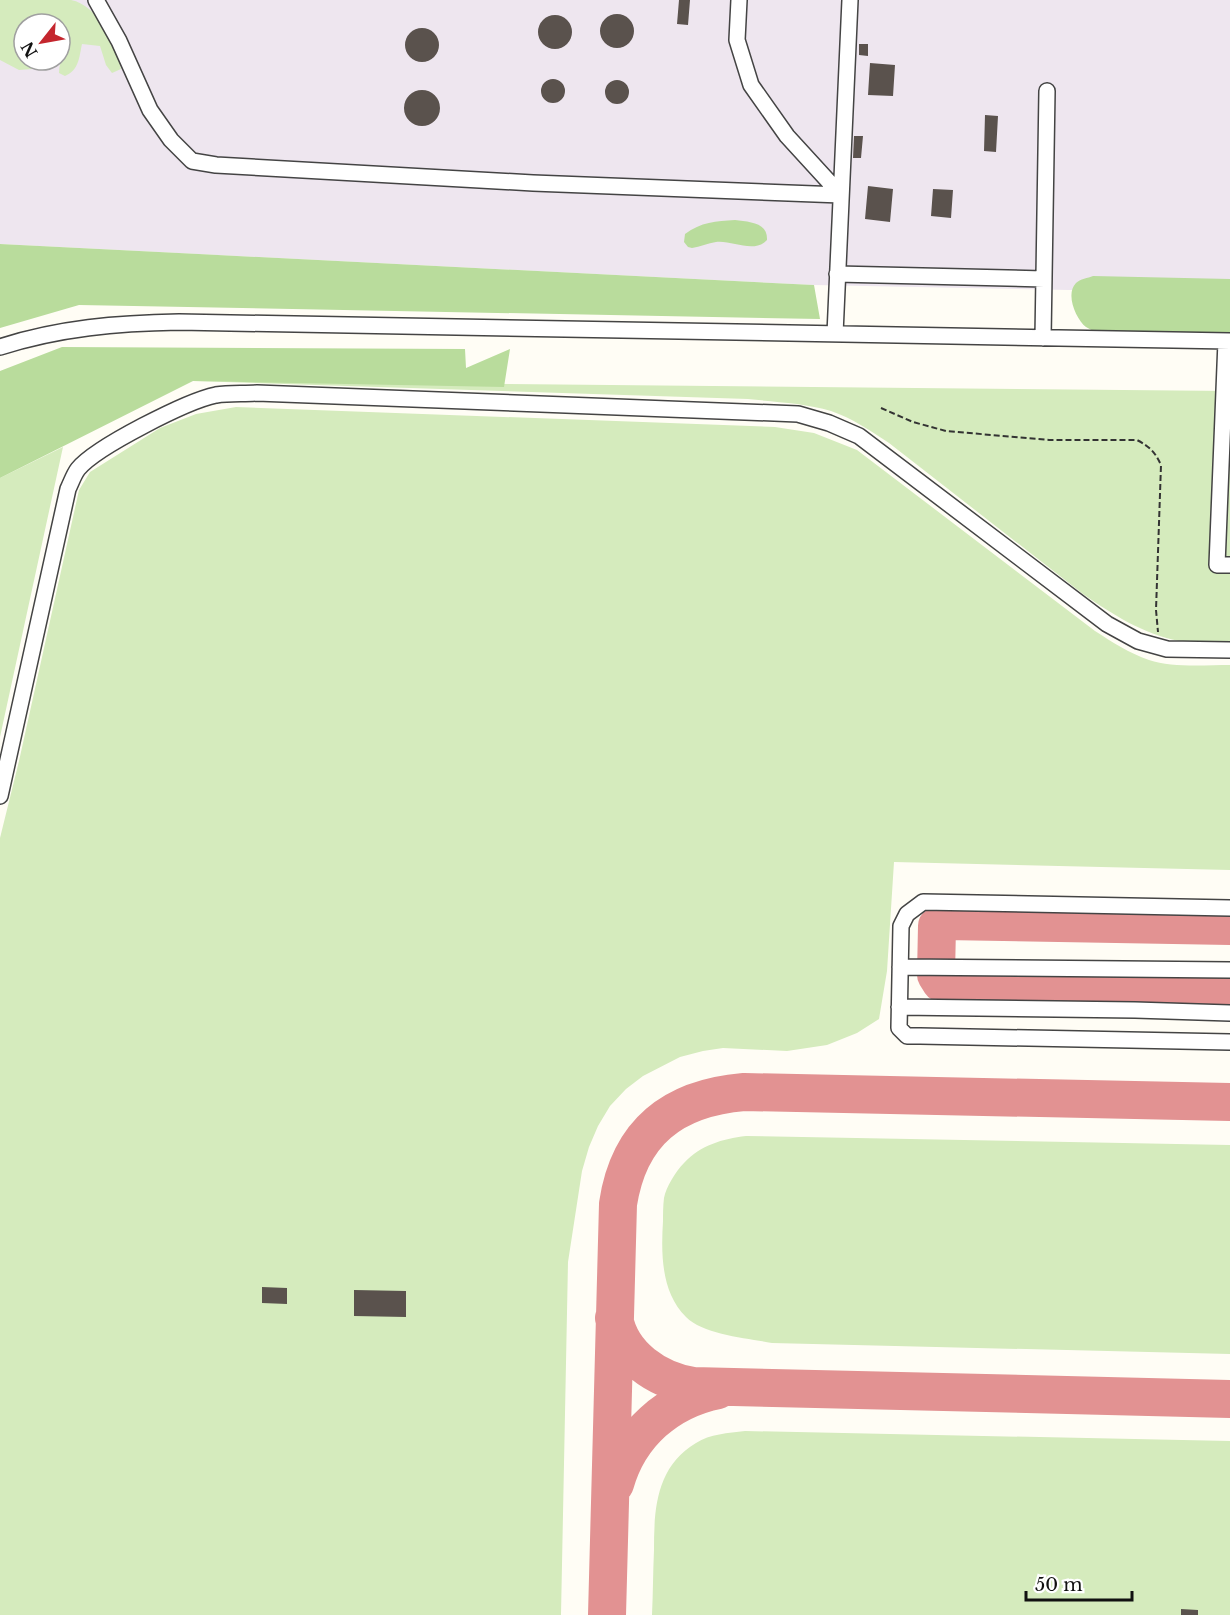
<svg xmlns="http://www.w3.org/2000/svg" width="1230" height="1615" viewBox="0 0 1230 1615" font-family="'Libre Baskerville',serif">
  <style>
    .industrial { fill: #eee6ef; fill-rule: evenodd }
    .green { fill: #d5ebbd }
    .forest { fill: #b9dc9c }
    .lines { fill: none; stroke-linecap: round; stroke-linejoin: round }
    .taxiway { stroke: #e29292; stroke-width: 38 }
    .building { fill: #5a524d }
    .minor-casing { stroke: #444; stroke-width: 18 }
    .path { stroke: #333; stroke-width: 2; stroke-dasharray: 6 3; stroke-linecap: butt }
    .minor { stroke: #fff; stroke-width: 15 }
  </style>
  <rect width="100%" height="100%" fill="#fffdf5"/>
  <path class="industrial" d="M0 0H1230V293L814 285 0 244ZM24 24H60V60H24Z"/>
  <path class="green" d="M0 0C20 0 53 0 71 0 98 5 117 45 121 69L112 73 106 65 100 46 82 44C79 58 79 70 65 76L59 73C59 58 69 46 66 33L60 31V24H24V60H40L32 69 19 70 0 60Z
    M193 381 1230 391V642C1214 642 1195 644 1179 641 1143 634 1112 614 1083 594L889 443C871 431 852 418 831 411 805 403 775 402 748 399Z
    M236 407 775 427 814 433 857 450 1095 631C1112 642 1129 653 1149 660 1172 668 1206 665 1230 665V870L894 862 887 971 879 1019 857 1033 827 1045 787 1051 723 1048 703 1051 680 1057 643 1076 626 1089 610 1106 598 1126 589 1147 582 1171 568 1262 561 1615H0V838L19 761 79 490 90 472 160 428 196 414Z
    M63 447 0 737V478Z
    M746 1136 1230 1145V1354L772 1343C747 1338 704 1335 686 1317 661 1292 661 1254 663 1221 663 1214 663 1206 664 1198 666 1187 676 1171 684 1163 701 1145 722 1139 746 1136Z
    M745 1431 1230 1441V1615H652C653 1593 653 1572 654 1550 654 1509 656 1467 696 1443 710 1434 728 1433 745 1431Z"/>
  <path class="forest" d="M735 220C749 222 768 222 767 240 754 254 732 240 716 242 708 243 700 247 692 248L688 247 684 242 685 234C701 222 716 221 735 220Z
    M0 244 814 285 820 319 79 305 0 328Z
    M1093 276 1230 279V334L1095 332C1092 330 1089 329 1086 327 1076 319 1065 294 1076 283 1080 279 1088 278 1093 276Z
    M62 347 465 349 466 368 510 349 504 387 193 381 0 478V371Z"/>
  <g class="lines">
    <path class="taxiway" d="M1230 926 945 921 937 926 936 975 941 983 949 987 1230 992
      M614 1318C621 1356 657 1380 693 1386L1230 1399
      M615 1484C629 1434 668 1400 718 1390
      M607 1615 618 1204C629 1132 673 1098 744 1092L1230 1102"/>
  </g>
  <path class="building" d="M679 0H690L688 25 677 24Z
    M600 31a17 17 0 1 1 34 0a17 17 0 1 1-34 0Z
    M538 32a17 17 0 1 1 34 0a17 17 0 1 1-34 0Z
    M405 45a17 17 0 1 1 34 0a17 17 0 1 1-34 0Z
    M859 44H868V56L859 55Z
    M870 63 895 65 893 96 868 95Z
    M541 91a12 12 0 1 1 24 0a12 12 0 1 1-24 0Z
    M605 92a12 12 0 1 1 24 0a12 12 0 1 1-24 0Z
    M404 108a18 18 0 1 1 36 0a18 18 0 1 1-36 0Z
    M985 115 998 116 996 152 984 151Z
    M854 136H863L861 158H853Z
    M868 186 893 189 890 222 865 219Z
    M933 189 953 190 951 218 931 216Z
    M262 1287 287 1288V1304L262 1303Z
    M354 1290 406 1291V1317L354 1316Z
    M1181 1609 1198 1610V1615H1181Z"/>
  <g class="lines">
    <g class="minor-casing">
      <path id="minor" d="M96 0 119 41 150 110 171 140 192 161 216 165 533 183 841 195
        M739 0 737 40 751 85 787 136 841 195
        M837 274 1044 279
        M835 334 850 0
        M1043 338 1047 91
        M1226 341 1217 565H1230
        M0 347C59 328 118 323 179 322L1230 341
        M0 796 68 489C71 483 74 474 78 469 96 447 187 401 216 395 229 393 244 394 257 393L798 414 829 423 859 436 1107 624 1138 641 1167 649 1230 650
        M1230 908 923 902 907 914 901 926 899 1028 907 1036H920L1230 1042
        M900 967 1230 970
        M899 1007 1135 1010 1230 1013"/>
    </g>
    <path class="path" d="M881 408 913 422 946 431 1049 440H1137C1150 447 1155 452 1161 465L1156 610 1158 632"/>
    <use href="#minor" class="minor"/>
  </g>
  <g transform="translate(42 42) rotate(239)"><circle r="28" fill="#ffffff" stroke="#a0a0a0" stroke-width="1.5"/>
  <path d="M0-4.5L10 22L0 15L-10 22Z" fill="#c4262e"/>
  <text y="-9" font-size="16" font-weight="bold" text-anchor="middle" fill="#111111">N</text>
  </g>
  <path d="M1026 1591v9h106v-9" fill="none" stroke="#111111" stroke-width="3"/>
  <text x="1035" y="1591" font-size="18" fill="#111111" stroke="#ffffff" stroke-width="4.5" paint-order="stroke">50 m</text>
</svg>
